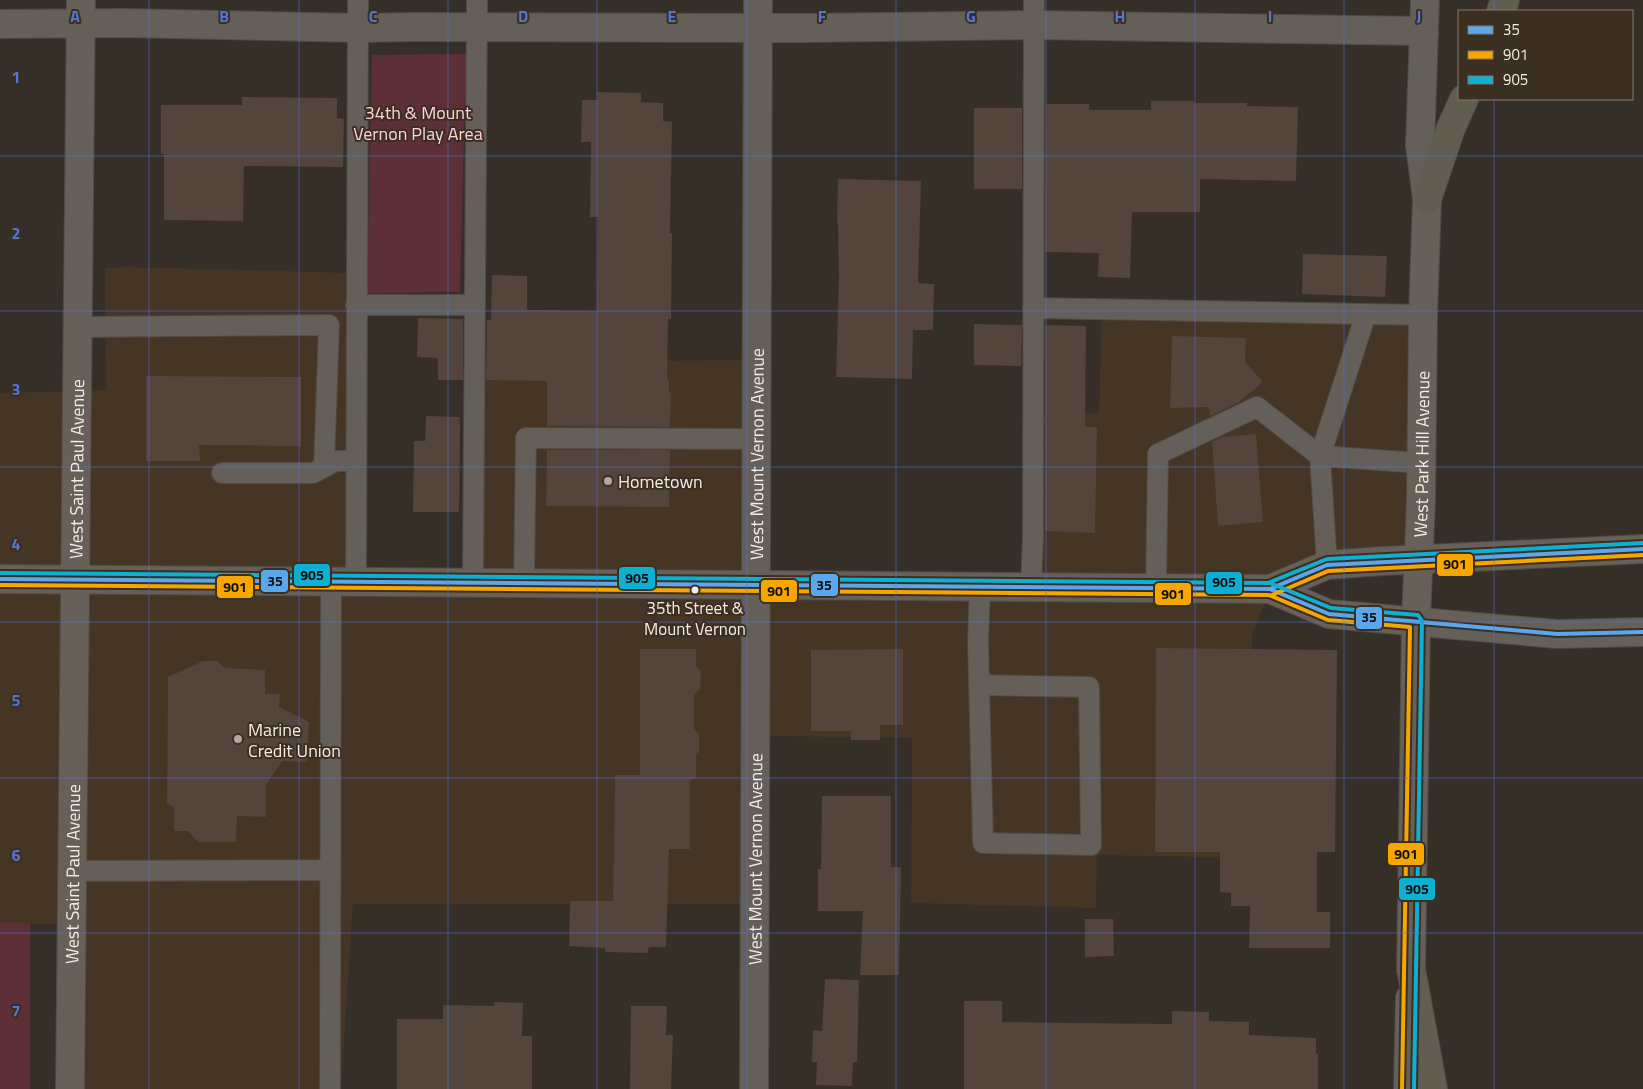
<svg xmlns="http://www.w3.org/2000/svg" width="1643" height="1089" viewBox="0 0 1643 1089" font-family="'Titillium Web',sans-serif">
  <style>
    .built { fill: #443524 }
    .green { fill: #5d2f37 }
    .building { fill: #53443c }
    .lines { fill: none; stroke-linecap: round; stroke-linejoin: round }
    .lane-casing { stroke: #4f4a44; stroke-width: 22 }
    .street-casing { stroke: #4f4a44; stroke-width: 30 }
    .secondary-casing { stroke: #4f4a44; stroke-width: 30 }
    .highway-casing { stroke: #4f4a44; stroke-width: 30 }
    .lane { stroke: #645f59; stroke-width: 20 }
    .street { stroke: #645f59; stroke-width: 28 }
    .secondary { stroke: #666059; stroke-width: 28 }
    .highway { stroke: #615d51; stroke-width: 28 }
    .bus-1-casing { stroke: #3b2f22; stroke-width: 8 }
    .bus-2-casing { stroke: #3b2f22; stroke-width: 8 }
    .bus-3-casing { stroke: #3b2f22; stroke-width: 8 }
    .bus-1 { stroke: #5aa8eb; stroke-width: 4 }
    .bus-2 { stroke: #f7a600; stroke-width: 4 }
    .bus-3 { stroke: #0dafd3; stroke-width: 4 }
    .grid { fill: none; stroke: #5376db; stroke-width: 1; stroke-opacity: 0.55 }
    .poi-dot { fill: #b1aaa2; stroke: #3b2f22; stroke-width: 2 }
    .bus-dot { fill: #f4ece4; stroke: #3b2f22; stroke-width: 2 }
    .labels { text-anchor: middle; dominant-baseline: central; stroke-width: 4; stroke-linejoin: round; paint-order: stroke }
    .bus-label { font-size: 17px; fill: #f4ece4; stroke: #3b2f22 }
    .park-label { font-size: 18px; fill: #ffd2d8; stroke: #3b2f22 }
    .street-label { font-size: 18px; fill: #f4ece4; stroke: #3b2f22 }
    .poi-label { font-size: 18px; fill: #f4ece4; stroke: #3b2f22; text-anchor: start }
    .grid-label { font-size: 16px; text-anchor: middle; font-weight: bold; fill: #5376db; stroke: #3b2f22; stroke-width: 4; stroke-linejoin: round; paint-order: stroke }
    .line-badge { stroke: #3b2f22; stroke-width: 2 }
    .pale-badge-label { font-size: 14px; text-anchor: middle; font-weight: bold; fill: #111 }
  </style>
  <rect width="100%" height="100%" fill="#352f28"/>
  <path class="built" d="M128 267 356 273V581L473 582 474 362 756 360V585L1030 587 1033 412 1099 413 1102 310 1423 315 1419 560 1270 589 1252 635V858L1097 855 1096 908 911 903 912 738 755 736 754 904H353L341 1089H70L71 925 0 922V393L106 390 105 268Z"/>
  <path class="green" d="M466 54 460 292 367 293 372 55Z
    M0 922 30 923V1089H0Z"/>
  <path class="building" d="M597 92 641 93V102L663 103V121L672 122 670 233H672L671 319H668L667 380H669V393H671L670 427 547 426V381L486 380 487 320H491L492 275 527 276V310L597 311 598 217H590L591 142H581L582 100H597Z
    M242 97 337 98V118L344 119 343 167 244 166 243 221 164 220V154H161V105H242Z
    M1151 101H1194V103H1247V106L1298 107 1296 181 1200 179V212H1132L1130 278 1098 277 1099 253 1045 252 1046 104H1089V110H1151Z
    M974 108H1022V189H974Z
    M838 179 921 181 918 283 934 284 933 330H913L912 379 836 377 839 277 838 223H837Z
    M1303 254 1387 256 1385 297 1302 294Z
    M418 318 463 319V380H438V358L417 357Z
    M974 324 1022 325 1021 366 974 365Z
    M1045 325 1086 326 1085 427H1097L1095 533 1045 531Z
    M1172 336 1246 338 1245 362 1263 382 1239 402 1210 416 1209 407 1170 408Z
    M146 376 301 377V446L199 445 200 461H146Z
    M426 416 460 417 459 512H413L414 441H425Z
    M1256 434 1263 522 1218 526 1212 442 1222 437Z
    M547 450H670L669 507 546 506Z
    M1156 648 1337 650 1335 852H1317V912H1330V948H1249L1250 906H1231V893L1220 892V852H1155Z
    M640 649H696V666L701 671 700 690 694 694V728L699 735V752L696 754V777L690 781V849H669L666 947H649L647 953 605 952V948L569 946 570 901H613L615 775H640Z
    M903 649V725H880V740H851V731H811V650Z
    M203 661H217L225 668 265 670V694H280L279 707 309 722 307 762 282 761 266 785V817L237 816 236 842H198L188 831H174V807L167 804 168 677Z
    M822 796H891V867H901L899 975H860L863 911H818V869H821Z
    M1085 919H1113L1114 956 1085 957Z
    M825 979 859 980 857 1062H853L852 1086 816 1085 817 1062H812L813 1030 822 1031Z
    M964 1001H1002V1022L1172 1024V1011L1209 1012V1021L1249 1022V1035L1316 1038V1054H1318V1089H964Z
    M494 1002 523 1003 522 1036H532V1089H397V1019H443V1005L494 1006Z
    M631 1006H667L666 1035H673L671 1089H630Z"/>
  <g class="lines">
    <g class="lane-casing">
      <path id="lane" d="M356 305H475
        M1033 308 1423 315
        M79 327 329 325 324 467
        M222 473H313L336 461H356
        M1327 565 1320 456 1421 463
        M356 581 358 0
        M473 582 477 0
        M524 583 526 438 756 439
        M1031 587 1033 538 1034 0
        M1156 588 1158 454 1257 407 1320 456 1366 314
        M979 685 1089 687 1091 845 983 843 978 641 980 587
        M71 871 329 870
        M330 1089 331 581"/>
    </g>
    <g class="street-casing">
      <g id="street">
        <path d="M1425 0 1420 145 1427 199"/>
        <path d="M0 24 124 23 358 28 413 27 806 28 1034 25 1424 31"/>
        <path id="s1" d="M754 1089 758 0"/>
        <path d="M1408 1089 1410 998"/>
      </g>
    </g>
    <g class="secondary-casing">
      <g id="secondary">
        <path d="M0 579 1270 589 1329 614 1557 634 1643 632"/>
        <path d="M1270 589 1327 565 1382 561 1643 549"/>
        <path id="s2" d="M1411 969 1416 621 1421 499 1423 315 1427 199"/>
        <path id="s3" d="M70 1089 81 0"/>
      </g>
    </g>
    <g class="highway-casing">
      <path id="highway" d="M1501 11 1505 0
        M1427 199 1451 128 1464 99
        M1411 969 1433 1089"/>
    </g>
    <use href="#lane" class="lane"/>
    <use href="#street" class="street"/>
    <use href="#secondary" class="secondary"/>
    <use href="#highway" class="highway"/>
    <g class="bus-1-casing">
      <path id="bus-1" d="M0 579 1270 589 1329 614 1557 634 1643 632
        M1243 589H1270L1327 565 1643 549"/>
    </g>
    <g class="bus-2-casing">
      <path id="bus-2" d="M0 585 1269 595 1328 620 1410 627 1402 1089
        M1272 595 1328 571 1643 555"/>
    </g>
    <g class="bus-3-casing">
      <path id="bus-3" d="M0 573 1270 583 1331 608 1418 615 1422 621 1414 1089
        M1268 583 1327 559 1643 543"/>
    </g>
    <use href="#bus-1" class="bus-1"/>
    <use href="#bus-2" class="bus-2"/>
    <use href="#bus-3" class="bus-3"/>
  </g>
  <path class="grid" d="M149 0V1089M299 0V1089M448 0V1089M597 0V1089M747 0V1089M896 0V1089M1046 0V1089M1195 0V1089M1344 0V1089M1494 0V11M1494 99V1089M0 156H1643M0 311H1643M0 467H1643M0 622H1643M0 778H1643M0 933H1643"/>
  <g class="poi-dot">
    <circle cx="608" cy="481" r="5"/>
    <circle cx="238" cy="739" r="5"/>
  </g>
  <circle class="bus-dot" cx="695" cy="590" r="4.5"/>
  <g class="labels">
    <g class="bus-label">
      <text x="695" y="608">35th Street &amp;<tspan x="695" dy="21">Mount Vernon</tspan></text>
    </g>
    <g class="park-label">
      <text x="418" y="112">34th &amp; Mount<tspan x="418" dy="21">Vernon Play Area</tspan></text>
    </g>
    <g class="street-label">
      <text stroke="none"><textPath href="#s1" startOffset="635">West Mount Vernon Avenue</textPath></text>
      <text stroke="none"><textPath href="#s2" startOffset="515">West Park Hill Avenue</textPath></text>
      <text stroke="none"><textPath href="#s3" startOffset="620">West Saint Paul Avenue</textPath></text>
      <text stroke="none"><textPath href="#s1" startOffset="230">West Mount Vernon Avenue</textPath></text>
      <text stroke="none"><textPath href="#s3" startOffset="215">West Saint Paul Avenue</textPath></text>
    </g>
    <g class="poi-label">
      <text x="618" y="481">Hometown</text>
      <text x="248" y="729">Marine<tspan x="248" dy="21">Credit Union</tspan></text>
    </g>
  </g>
  <g class="grid-label">
    <text x="75" y="22">A</text>
    <text x="224" y="22">B</text>
    <text x="373" y="22">C</text>
    <text x="523" y="22">D</text>
    <text x="672" y="22">E</text>
    <text x="822" y="22">F</text>
    <text x="971" y="22">G</text>
    <text x="1120" y="22">H</text>
    <text x="1270" y="22">I</text>
    <text x="1419" y="22">J</text>
    <text x="16" y="83">1</text>
    <text x="16" y="239">2</text>
    <text x="16" y="395">3</text>
    <text x="16" y="550">4</text>
    <text x="16" y="706">5</text>
    <text x="16" y="861">6</text>
    <text x="16" y="1017">7</text>
  </g>
  <g class="line-badge">
    <rect x="1436" y="553" width="38" height="24" rx="5" fill="#f7a600"/>
    <rect x="293" y="563" width="38" height="24" rx="5" fill="#0dafd3"/>
    <rect x="618" y="566" width="38" height="24" rx="5" fill="#0dafd3"/>
    <rect x="260" y="569" width="29" height="24" rx="5" fill="#5aa8eb"/>
    <rect x="1205" y="571" width="38" height="24" rx="5" fill="#0dafd3"/>
    <rect x="810" y="573" width="29" height="24" rx="5" fill="#5aa8eb"/>
    <rect x="216" y="575" width="38" height="24" rx="5" fill="#f7a600"/>
    <rect x="760" y="579" width="38" height="24" rx="5" fill="#f7a600"/>
    <rect x="1154" y="582" width="38" height="24" rx="5" fill="#f7a600"/>
    <rect x="1355" y="606" width="28" height="24" rx="5" fill="#5aa8eb"/>
    <rect x="1387" y="842" width="38" height="24" rx="5" fill="#f7a600"/>
    <rect x="1398" y="877" width="38" height="24" rx="5" fill="#0dafd3"/>
  </g>
  <g class="pale-badge-label">
    <text x="1455" y="569">901</text>
    <text x="312" y="580">905</text>
    <text x="637" y="583">905</text>
    <text x="275" y="586">35</text>
    <text x="1224" y="587">905</text>
    <text x="824" y="590">35</text>
    <text x="235" y="592">901</text>
    <text x="779" y="596">901</text>
    <text x="1173" y="599">901</text>
    <text x="1369" y="622">35</text>
    <text x="1406" y="859">901</text>
    <text x="1417" y="894">905</text>
  </g>
  <rect x="1458" y="10" width="175" height="90" fill="#3b2f22" stroke="#857b70"/>
  <rect x="1468" y="26" width="25" height="8" fill="#5aa8eb" stroke="#857b70"/>
  <text x="1503" y="35" font-size="15" fill="#f4ece4">35</text>
  <rect x="1468" y="51" width="25" height="8" fill="#f7a600" stroke="#857b70"/>
  <text x="1503" y="60" font-size="15" fill="#f4ece4">901</text>
  <rect x="1468" y="76" width="25" height="8" fill="#0dafd3" stroke="#857b70"/>
  <text x="1503" y="85" font-size="15" fill="#f4ece4">905</text>
</svg>
